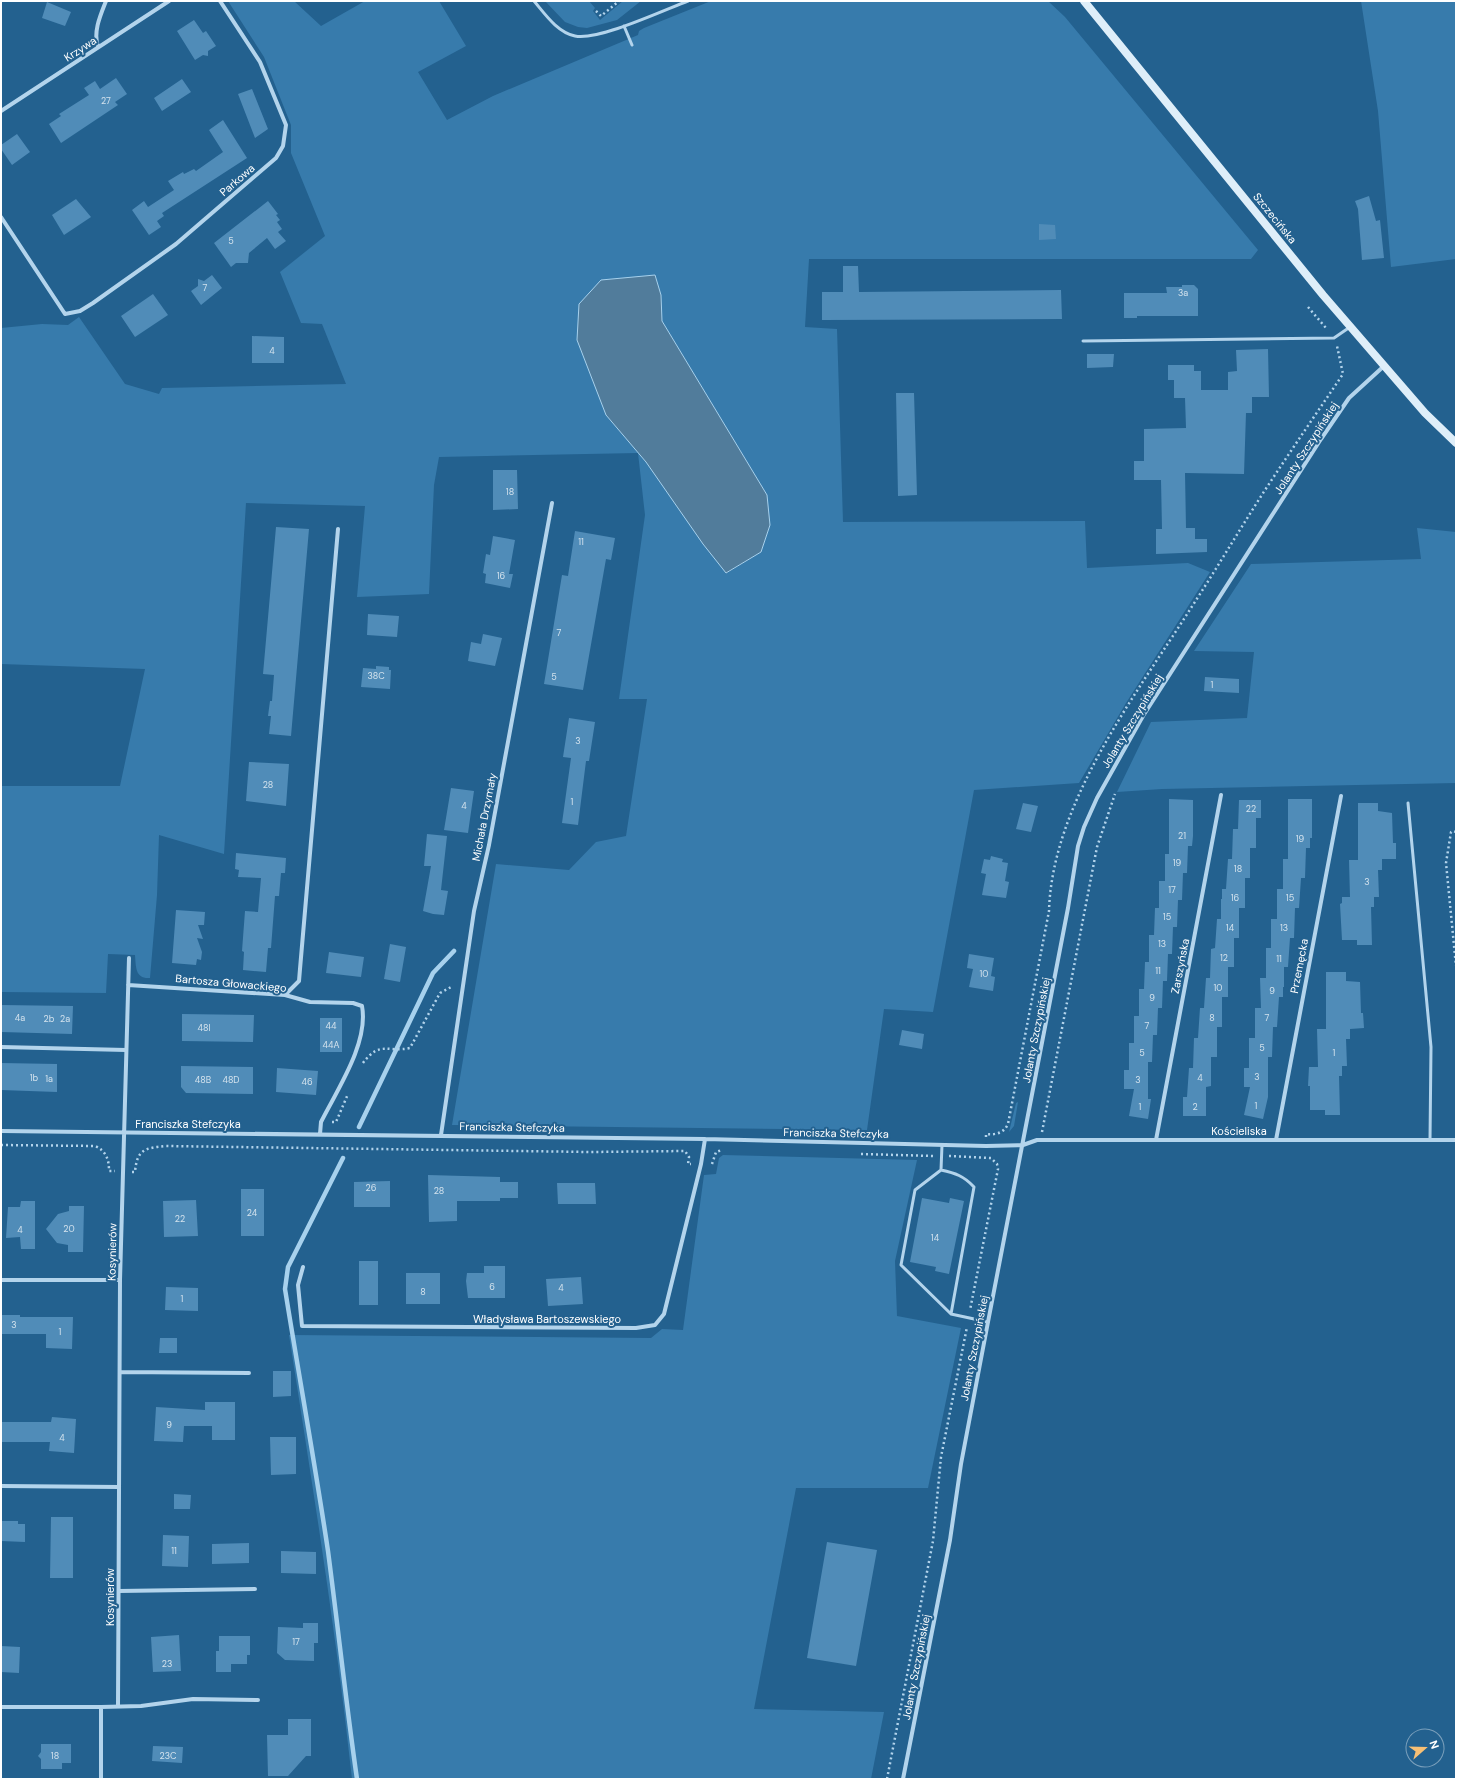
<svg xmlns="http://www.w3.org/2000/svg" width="1457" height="1780" viewBox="0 0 1457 1780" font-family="'DM Sans',sans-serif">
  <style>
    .green { fill: #377bac; fill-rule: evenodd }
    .water { fill: #517c9b; stroke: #a7d1ed }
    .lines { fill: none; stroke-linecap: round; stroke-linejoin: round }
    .stream { stroke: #a7d1ed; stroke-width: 4.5 }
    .building { fill: #508cb8 }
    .path { stroke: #b3d4ec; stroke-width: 2.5; stroke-dasharray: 2 3; stroke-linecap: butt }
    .lane { stroke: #b3d4ec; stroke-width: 3 }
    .street { stroke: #b3d4ec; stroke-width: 4 }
    .secondary { stroke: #deeef9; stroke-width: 8 }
    .labels { text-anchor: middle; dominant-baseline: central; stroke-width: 4; stroke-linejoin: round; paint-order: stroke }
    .number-label { font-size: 9px; fill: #d3e2ed }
    .street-label { font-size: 11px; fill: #fff; stroke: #23618f }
  </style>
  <rect width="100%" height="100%" fill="#23618f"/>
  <path class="green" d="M228 1H294L321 26 365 1H439L466 46 418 72 447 120 493 96 638 35 639 31 644 28 711 1H1048L1065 17 1258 250 1251 259H809L805 327 837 329 843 522 1085 521 1087 568 1188 563 1210 572 1126 703 1079 783 974 790 933 1012 884 1009 867 1130 452 1125 496 864 569 870 596 842 626 836 647 699H619L645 515 638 453 439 457 434 485 429 594 357 597 365 506 246 503 224 854 159 835 157 895 150 978C135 979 136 967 135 955L108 954 106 993 1 992V786H120L145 669 1 664V328L42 324 68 325 79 317 125 384 159 394 162 388 346 384 322 324 301 323 280 272 325 236 291 153V125L264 57ZM661 295 662 321 767 495 761 552 727 573 646 462 606 415Z
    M545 1H589L595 8 593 11 600 20 623 1H641L617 20 587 28 578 27 565 22Z
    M1361 1H1456V259L1391 267 1378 111Z
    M1417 528 1456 532V783L1162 789 1117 792 1151 722 1247 718 1254 652 1194 651 1251 564 1421 559Z
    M1018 1102 1014 1126 1009 1132 1016 1103Z
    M723 1155 917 1160 895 1261 897 1316 961 1328 928 1488H796L754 1709 884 1712 871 1779H352C336 1630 312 1483 289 1335L651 1338 662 1329 683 1330 704 1175 716 1174 719 1158Z"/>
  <path class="water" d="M655 275 661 295 662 321 767 495 770 525 761 552 726 573 703 544 646 462 606 415 577 340 579 304 601 280Z"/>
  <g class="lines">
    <path class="stream" d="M359 1127 433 973 454 951
      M343 1158 288 1267 285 1289C299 1376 315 1464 328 1551 338 1627 346 1703 357 1779"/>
  </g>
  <path class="building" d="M47 2 71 12 65 26 42 18Z
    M194 20 203 33 206 31 216 46 208 51V56L203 55 195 60 177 31Z
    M116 78 127 94 115 102 118 105 61 143 49 124 61 116 59 114 89 95 84 88 95 81 100 89Z
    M182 79 191 92 162 111 154 98Z
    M252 89 268 129 255 138 238 94Z
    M223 120 247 158 162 213 164 216 157 221 161 227 149 235 132 210 144 201 148 207 174 190 168 181 183 172 184 174 194 169 196 171 223 152 209 130Z
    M17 134 30 152 12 165 1 149V145Z
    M1369 196 1376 221 1380 220 1384 258 1362 260 1358 209 1355 201Z
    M76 199 91 217 64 235 52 215Z
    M268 201 278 214 276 215 280 220 277 222 282 229 278 232 286 241 275 249 267 238 249 253 248 263H236L231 267 214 243Z
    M1039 224 1055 225 1056 239 1039 240Z
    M843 266H858L859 292 1061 290 1062 319 822 320V292H843Z
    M212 275 222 288 201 305 191 291 198 286V279L204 281Z
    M1182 285H1194L1198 289V316H1137V318H1124V293H1167L1166 287H1182Z
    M153 294 168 315 135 337 121 316Z
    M252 336 284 337V363H252Z
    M1268 349 1269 397H1252V413H1246L1244 474 1185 473 1186 528H1195V539H1207V552L1156 554V529H1162L1161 480H1134V461H1144V429L1186 428 1185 398H1174V380H1168V365H1194V371H1201V390H1228V372L1237 371 1236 350Z
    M1087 354H1114L1113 367 1087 368Z
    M896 393H914L917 495 898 496Z
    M493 470H517L518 509 493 510Z
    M276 527 309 529 291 736 269 734 271 716H268L270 701H272L274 675 263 674Z
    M575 531 615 538 611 560 606 559 583 690 544 684 562 575 568 576Z
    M493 536 515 540 509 574H513L510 588 485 583 486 574 483 573 486 554 490 555Z
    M368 614 399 616 397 637 367 635Z
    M483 634 502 638 495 666 468 661 471 642 481 644Z
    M376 666 389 667V670H391L390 689 361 687 363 668 376 669Z
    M1205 677 1239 679V693L1204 691Z
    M569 718 595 722 589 761H586L578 825 562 823 571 758 563 757Z
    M249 762 289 764 286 806 246 801Z
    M451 788 474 791 468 833 444 830Z
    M1169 799 1193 800V836L1192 846H1188L1187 873H1183L1182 900H1178L1177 927H1173L1172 954H1168L1167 981H1163L1162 1008H1158L1157 1035H1153L1152 1062H1148V1099H1151L1148 1119 1129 1116 1134 1089H1124V1070H1129V1043H1134V1016H1139V989H1144L1145 962H1149V935H1154L1155 908H1159V881H1165V854H1169Z
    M1288 799H1312V838H1310V848H1306L1305 878H1301L1299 908H1295L1294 938H1290L1288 967H1284V987H1283V997H1279L1277 1027H1273L1272 1057H1268V1097L1263 1119 1244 1115 1250 1087H1244V1068H1249V1038H1255V1008H1261L1260 978H1266V948H1271V919H1277V889H1283V859H1288Z
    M1239 800H1261V818H1256V848H1250V878H1245V908H1239V938H1234V967H1228V997H1222V1027H1217V1057H1211V1086L1206 1087V1116H1183V1097H1187L1189 1068H1193L1194 1038H1198L1200 1008H1204L1206 978H1210L1211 949 1215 948 1217 919H1221V899H1222V889H1226L1228 859H1232L1233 829H1238Z
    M1023 803 1038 806 1031 832 1016 829Z
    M1358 803H1378V811L1392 813 1393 843H1396V859H1382V870H1378L1379 897H1374V907H1371L1372 945H1357V940H1342L1340 904 1342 903V897H1350L1349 860H1358Z
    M427 834 447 836 441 890 448 891 444 915 433 914 423 911 431 866H424Z
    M236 853 286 858 285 873H281L279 896H275L271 948H268L266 972 243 970 244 952 242 951 245 911 258 912 261 878 238 877 239 870 235 869Z
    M991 856 1003 859 1002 862 1008 863 1005 881 1009 882 1006 898 982 895 986 874 981 873 984 859 990 860Z
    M176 910 205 912 204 925H198L203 939 197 938 202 952 201 960 197 959 196 965 172 963Z
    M390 944 406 947 400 982 384 979Z
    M329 952 364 957 361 977 326 973Z
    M969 954 994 958 991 976 995 977 993 991 969 987 973 969 967 968Z
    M1326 972H1346V981L1360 982 1361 1013H1363L1364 1028 1350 1029V1039H1346L1347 1066H1342V1076H1339L1340 1115H1325V1110H1310V1086H1308L1309 1067H1318L1317 1029H1326Z
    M1 1005 73 1006 72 1034 1 1032Z
    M182 1014 254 1015 253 1042 182 1041Z
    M320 1018H342V1052H320Z
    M902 1030 924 1034 922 1049 899 1045Z
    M1 1063 57 1064V1092L1 1090Z
    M181 1066 253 1067V1094L186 1093 181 1087Z
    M277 1068 318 1071 316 1095 276 1092Z
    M428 1175 500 1177V1182H518V1198H500V1201H457V1221L429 1222Z
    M390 1181V1207H354V1182Z
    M557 1183H595L596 1204H558Z
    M241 1189H264V1236H241Z
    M922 1198 949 1203 950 1198 964 1201 949 1274 935 1271 936 1267 910 1262Z
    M196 1200 198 1236 164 1237 163 1201Z
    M21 1201H35V1249H21L20 1237 6 1238 8 1207H20Z
    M69 1206H84L83 1252H68V1245L57 1243 46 1229 58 1214 69 1211Z
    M359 1261H378V1305H359Z
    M484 1266H505V1298H468L466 1281 467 1273H484Z
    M406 1273H440V1304H406Z
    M581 1277 583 1304 548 1306 546 1279Z
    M166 1287 198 1288V1311L165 1310Z
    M1 1315H20V1317H73L72 1349 46 1348V1334H1Z
    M160 1338H177V1353H159Z
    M273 1371H291V1396L273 1397Z
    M205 1402H235V1440H212V1426H184L183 1442 154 1441 156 1407 205 1410Z
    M52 1417 76 1419 74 1453 49 1451 50 1442H1V1422H51Z
    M270 1437H296V1474L271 1475Z
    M174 1494 191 1495 190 1509H174Z
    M51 1517H73V1578H50Z
    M1 1521H18V1524H25V1542L1 1541Z
    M163 1535 189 1536 188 1567 162 1566Z
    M827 1542 877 1550 856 1666 807 1658Z
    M249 1543V1563L212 1564V1544Z
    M281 1551 316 1552V1574L281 1573Z
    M303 1623H318V1643H314V1661L285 1660 277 1653 278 1627 303 1628Z
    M179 1635 181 1671 153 1672 151 1637Z
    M219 1636H250V1655H247V1664H231V1672H216V1651H219Z
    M1 1646 20 1647 19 1673 1 1672Z
    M288 1719H311V1756H306L288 1776H268L267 1735H288Z
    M41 1744H71V1763H62V1769H41V1759L38 1756 41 1752Z
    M153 1746 183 1747 182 1763 152 1761Z"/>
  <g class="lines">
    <path class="path" d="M596 11 601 16 619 1
      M1308 307 1326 328
      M1456 832 1453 831 1451 832 1446 863 1456 966
      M363 1063C380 1040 388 1053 410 1048L440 993 453 986
      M332 1122H336L348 1094
      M1042 1132 1097 847 1115 794
      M986 1137V1134C996 1135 1004 1133 1008 1124L1049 911C1052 804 1135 696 1191 608 1217 568 1241 527 1267 487 1292 449 1318 411 1343 374L1337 346
      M1 1145 95 1146C106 1151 109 1159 109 1171H115
      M861 1154 934 1156
      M949 1156 991 1158 997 1164 998 1169 970 1310
      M712 1164 716 1152 722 1150
      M132 1172H135C137 1149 145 1148 166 1146L590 1152 685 1151 689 1157 688 1164H691
      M887 1779 933 1541 941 1457 967 1327"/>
    <path class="lane" d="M534 1C545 14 557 32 575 36 598 41 664 10 688 1
      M624 26 632 45
      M1083 341 1334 338 1350 327
      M1408 803 1431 1047 1430 1140
      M942 1145 941 1170C955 1173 964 1176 974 1187L951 1314 988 1322
      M941 1170 915 1190 901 1265 951 1314"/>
    <path class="street" d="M98 47C93 32 100 16 106 1
      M1 111 169 1
      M1 217 65 314 80 311 93 303 176 244 276 158 283 146 286 125 260 62 220 1
      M128 985 285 995 310 1002 353 1003 362 1006C369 1043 337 1090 321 1122L320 1134
      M285 995 299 981 300 969 338 529
      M1 1047 126 1050
      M1 1131 705 1139 986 1146 1023 1145 1037 1140H1456
      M441 1135 474 911 489 845 552 503
      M1156 1140 1221 795
      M1276 1140 1341 796
      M303 1267 298 1285 302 1326 636 1328 655 1325 664 1314 701 1164 705 1139
      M1 1280H120
      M120 1372 249 1373
      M1 1486 119 1487
      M119 1591 255 1589
      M118 1706 120 1280 129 958
      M1 1707H101L141 1706 193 1699 258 1700
      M101 1707V1779
      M903 1779 950 1540 961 1464 988 1322 1068 908 1078 846 1084 827 1097 798 1143 716 1321 439 1349 398 1384 366"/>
    <path class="secondary" d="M1084 1 1323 295 1425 413 1456 443"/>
  </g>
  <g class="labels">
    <g class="number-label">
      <text x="106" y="101">27</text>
      <text x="231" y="241">5</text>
      <text x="205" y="288">7</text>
      <text x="1183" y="293">3a</text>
      <text x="272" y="351">4</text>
      <text x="510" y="492">18</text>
      <text x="581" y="542">11</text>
      <text x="501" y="576">16</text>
      <text x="559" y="633">7</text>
      <text x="376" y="676">38C</text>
      <text x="554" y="677">5</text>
      <text x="1212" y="685">1</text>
      <text x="578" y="741">3</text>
      <text x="268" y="785">28</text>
      <text x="572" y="802">1</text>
      <text x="464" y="806">4</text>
      <text x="1251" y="809">22</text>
      <text x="1182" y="836">21</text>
      <text x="1300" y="839">19</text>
      <text x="1177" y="863">19</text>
      <text x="1238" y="869">18</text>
      <text x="1367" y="882">3</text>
      <text x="1172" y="890">17</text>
      <text x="1235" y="898">16</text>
      <text x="1290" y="898">15</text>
      <text x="1167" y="917">15</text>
      <text x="1230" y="928">14</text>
      <text x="1284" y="928">13</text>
      <text x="1162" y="944">13</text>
      <text x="1224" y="958">12</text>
      <text x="1279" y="959">11</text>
      <text x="1158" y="971">11</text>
      <text x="984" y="974">10</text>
      <text x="1218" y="988">10</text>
      <text x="1272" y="991">9</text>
      <text x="1152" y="998">9</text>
      <text x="20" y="1018">4a</text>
      <text x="1212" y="1018">8</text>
      <text x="1267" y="1018">7</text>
      <text x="49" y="1019">2b</text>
      <text x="65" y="1019">2a</text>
      <text x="331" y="1026">44</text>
      <text x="1147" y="1026">7</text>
      <text x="204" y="1028">48I</text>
      <text x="331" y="1045">44A</text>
      <text x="1262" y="1048">5</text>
      <text x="1142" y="1053">5</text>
      <text x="1334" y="1053">1</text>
      <text x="1257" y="1077">3</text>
      <text x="34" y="1078">1b</text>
      <text x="1200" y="1078">4</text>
      <text x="49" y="1079">1a</text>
      <text x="203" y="1080">48B</text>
      <text x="231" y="1080">48D</text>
      <text x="1138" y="1080">3</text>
      <text x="307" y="1082">46</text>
      <text x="1256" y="1106">1</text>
      <text x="1140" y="1107">1</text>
      <text x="1195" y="1107">2</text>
      <text x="371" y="1188">26</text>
      <text x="439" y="1191">28</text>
      <text x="252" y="1213">24</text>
      <text x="180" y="1219">22</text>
      <text x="69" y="1229">20</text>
      <text x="20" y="1230">4</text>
      <text x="935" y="1238">14</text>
      <text x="492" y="1287">6</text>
      <text x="561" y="1288">4</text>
      <text x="423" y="1292">8</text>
      <text x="182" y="1299">1</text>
      <text x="14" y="1325">3</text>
      <text x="60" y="1332">1</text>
      <text x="169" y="1425">9</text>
      <text x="62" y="1438">4</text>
      <text x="174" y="1551">11</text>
      <text x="296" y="1642">17</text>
      <text x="167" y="1664">23</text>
      <text x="55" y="1756">18</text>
      <text x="168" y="1756">23C</text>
    </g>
    <g class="street-label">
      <text transform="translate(80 49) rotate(-33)">Krzywa</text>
      <text transform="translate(237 180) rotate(-41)">Parkowa</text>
      <text transform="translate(1275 218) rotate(51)">Szczecińska</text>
      <text transform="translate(1306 448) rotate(-57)">Jolanty Szczypińskiej</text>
      <text transform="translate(1132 721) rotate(-59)">Jolanty Szczypińskiej</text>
      <text transform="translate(484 817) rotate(-79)">Michała Drzymały</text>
      <text transform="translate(1180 966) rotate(-79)">Zarszyńska</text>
      <text transform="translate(1299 966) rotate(-79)">Przemęcka</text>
      <text transform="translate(231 983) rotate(5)">Bartosza Głowackiego</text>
      <text transform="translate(1036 1030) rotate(-79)">Jolanty Szczypińskiej</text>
      <text x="188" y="1124">Franciszka Stefczyka</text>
      <text transform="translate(512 1127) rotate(1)">Franciszka Stefczyka</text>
      <text x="1239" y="1131">Kościeliska</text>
      <text transform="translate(836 1133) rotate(1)">Franciszka Stefczyka</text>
      <text transform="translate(112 1252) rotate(-89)">Kosynierów</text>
      <text x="547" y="1319">Władysława Bartoszewskiego</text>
      <text transform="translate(974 1348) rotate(-79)">Jolanty Szczypińskiej</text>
      <text transform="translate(110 1597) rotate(-90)">Kosynierów</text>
      <text transform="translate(916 1667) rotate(-79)">Jolanty Szczypińskiej</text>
    </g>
  </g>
  <rect width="1457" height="1780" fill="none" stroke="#ffffff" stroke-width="4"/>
  <g transform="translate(1425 1748) rotate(70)"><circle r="19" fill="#23618f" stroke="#7ba0bc"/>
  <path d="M0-3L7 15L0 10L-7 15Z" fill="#f7c075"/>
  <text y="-6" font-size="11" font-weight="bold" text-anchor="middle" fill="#ffffff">N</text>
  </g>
</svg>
